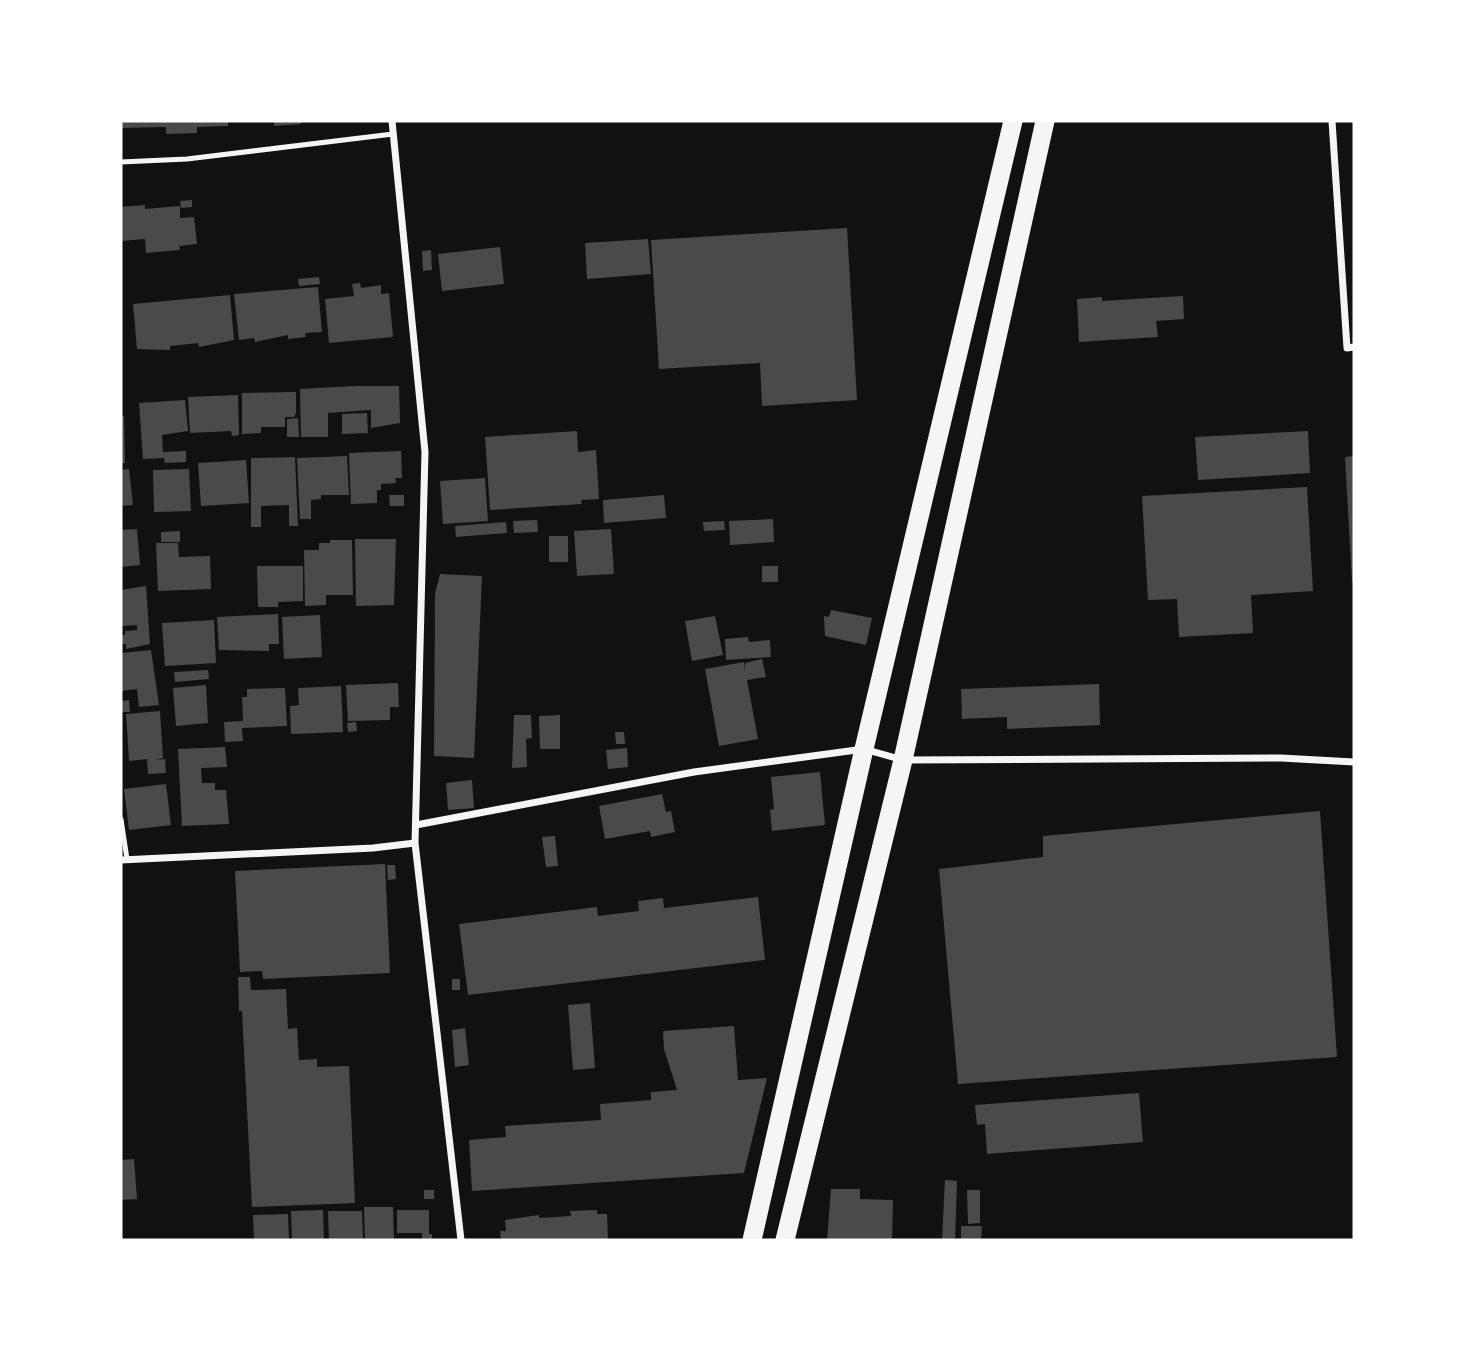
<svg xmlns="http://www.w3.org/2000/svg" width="1475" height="1361" viewBox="0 0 1475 1361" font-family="Quicksand,sans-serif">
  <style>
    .building { fill: #4a4a4a }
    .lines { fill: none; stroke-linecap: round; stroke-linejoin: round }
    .service { stroke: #f5f5f5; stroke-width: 5 }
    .minor { stroke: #f5f5f5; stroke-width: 7 }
    .trunk { stroke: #f5f5f5; stroke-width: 19 }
  </style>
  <rect width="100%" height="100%" fill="#111"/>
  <path class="building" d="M121 121H228V126L197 127V133L166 134V127L121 128Z
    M274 121H301V124L274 126Z
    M192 200V207L181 208 180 201Z
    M145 205V209L180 206V218L194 217 197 244 179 246 180 250 146 253 145 239 121 241V207Z
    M847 228 857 400 762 406 760 363 659 369 651 240Z
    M648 239 651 274 587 279 585 243Z
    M500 247 504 284 442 291 438 254Z
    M431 250 432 270 423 271 422 251Z
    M319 277 320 284 299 286 298 279Z
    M360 283 361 288 381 285V294L389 293 393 337 329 343 325 299 354 296 352 284Z
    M318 287 322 332 305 333 306 337 288 339V335L255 342 254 338 239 340 234 294Z
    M230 295 234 340 199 347 198 343 170 346V350L137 349 133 304Z
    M1183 296 1184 319 1156 321 1158 337 1079 342 1077 299 1102 297V301Z
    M355 386H399L400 423 371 428V410L328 413V437H301L300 389Z
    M296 392V413L294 417H285V427H261V433L242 434V393Z
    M238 395 239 435 232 436 231 431 190 433 188 397Z
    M185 400 188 431 162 435 163 452 186 451V462L165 463 164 458 143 459 139 403Z
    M367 413 368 433 342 434V414Z
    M121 416H124L125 463H121Z
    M298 418 299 437H287V419Z
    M577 431 578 452 596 450 599 499 581 500 582 504 490 510 485 437Z
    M1308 431 1310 473 1198 480 1195 437Z
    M401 451 402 478H395L396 483 381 484V490H377V503L351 504 349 453Z
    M347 456 349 495H321V499L311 500V519H300L297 458Z
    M1354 456V582H1352L1345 457Z
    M295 457 298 526H289V505L261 506V527H251V458Z
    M246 460 249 503 201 506 198 463Z
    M129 469 133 505 121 506V470Z
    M189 469 191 511 154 512 153 470Z
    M485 478 488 521 443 524 440 481Z
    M1307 487 1313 591 1251 595 1253 633 1179 637 1177 599 1148 600 1142 496Z
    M389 495H404V506H390Z
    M664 495 666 518 604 523 603 500Z
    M773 519 774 542 730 545 729 521Z
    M537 520 538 532 514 533 513 521Z
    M724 521 725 530 704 531 703 522Z
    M506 522 507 533 456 537 455 526Z
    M137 529 140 565 121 567V530Z
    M611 529 614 574 577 576 574 531Z
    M180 531V542H161V532Z
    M549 536H568V562H549Z
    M355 539H396L394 605 356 606Z
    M330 540H352L353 595H326V605L305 606 304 550H319V543H330Z
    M156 543H178L179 557 210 556 211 589 158 591Z
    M257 566H303V601L278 602V607H258Z
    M762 566H778V582H762Z
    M440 574 482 576 474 758 434 756 435 594Z
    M146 586 150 644 126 649V644H121V635H125V631L137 630V625L121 626V590Z
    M831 610 872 618 866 645 825 636 824 616 829 617Z
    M278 614 279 644H269V651L219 650 217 617Z
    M320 615 322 657 284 659 282 617Z
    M715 616 723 655 692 661 685 621Z
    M214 620 216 663 165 666 162 623Z
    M748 637 749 642 770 640 771 657 726 660 725 639Z
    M151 650 159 705 139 707 137 689 121 691V653Z
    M762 659 766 677 747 680 758 739 719 746 705 669 744 662 745 671V663Z
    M208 670 209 679 175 682 174 672Z
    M398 683 399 707H390V720L348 721 346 685Z
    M1099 684 1100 725 1007 729V717L962 719 961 689Z
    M206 685 208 723 176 726 173 688Z
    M341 686 343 732 291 734 290 706 299 705 298 688Z
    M285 688 287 726 242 728 243 741 225 742 224 722 243 721 242 697H247V689Z
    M129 700 130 712H121V701Z
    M160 711 163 758 155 760 165 759 166 773 148 774 147 759 129 761 126 714Z
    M514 715H531L532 738 526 739 527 767 512 768Z
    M560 715V749H540L539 716Z
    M356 722 357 731 348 732 347 723Z
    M615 732H624L625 744H616Z
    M225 747 227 767 201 768 202 783H215V790H226L229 824 182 826 178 749Z
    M627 748 628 767 608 769 606 750Z
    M820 772 825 825 772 831 770 810 774 809 771 777Z
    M472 780 474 808 448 810 446 783Z
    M166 784 171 825 129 830 124 789Z
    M662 794 666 812 671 811 675 832 651 837 650 831 605 839 599 806Z
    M1320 811 1337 1057 958 1084 939 869 1043 857V836Z
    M555 836 558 866 546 867 542 837Z
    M385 864 390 973 263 979 262 971 240 972 235 871Z
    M387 865H395L396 879 388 880Z
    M758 897 765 960 468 995 459 924 597 907 598 916 639 911 638 901 663 898 664 908Z
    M238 977H250L251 990 286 989 288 1029 297 1028 299 1060 317 1059V1067L349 1066 355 1203 252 1207 242 1011H239Z
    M452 979H460V990H452Z
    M590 1003 595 1068 573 1070 568 1005Z
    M734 1026 738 1080 767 1078 744 1173 472 1191 469 1140 506 1137 505 1126 601 1120 600 1104 651 1100V1092L677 1090 664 1049 663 1031Z
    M465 1028 469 1065 455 1067 452 1030Z
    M1139 1093 1143 1142 987 1154 985 1124 977 1125 975 1105Z
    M134 1159 137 1199 121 1200V1160Z
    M945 1180 957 1181 955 1240H942Z
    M831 1189H860V1199L893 1200 892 1240H827Z
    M424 1190H434V1199H424Z
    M967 1190H980V1223L968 1224Z
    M364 1207H393L394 1240H365Z
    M323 1210 324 1240H292L291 1211Z
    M397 1210H429V1234H432V1240H422V1233H397Z
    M597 1210V1214H607L608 1240H501L500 1231H506L505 1220 539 1215V1218L571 1216 570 1211Z
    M328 1211H362L363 1240H329Z
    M288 1214 289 1240H254L253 1215Z
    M961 1226H982L981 1240 961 1239Z"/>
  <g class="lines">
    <path class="service" d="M121 162 187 159 393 134
      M121 819 127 859"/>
    <path class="minor" d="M392 121 425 452 415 843 461 1240
      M1332 121 1347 348 1354 347
      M416 825 694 772 864 749 903 760 1281 758 1354 762
      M121 860 373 848 415 843"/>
    <path class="trunk" d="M752 1240 864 749 1013 121
      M785 1240 903 760 1045 121"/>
  </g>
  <rect width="1475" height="1361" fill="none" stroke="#ffffff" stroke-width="245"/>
</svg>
